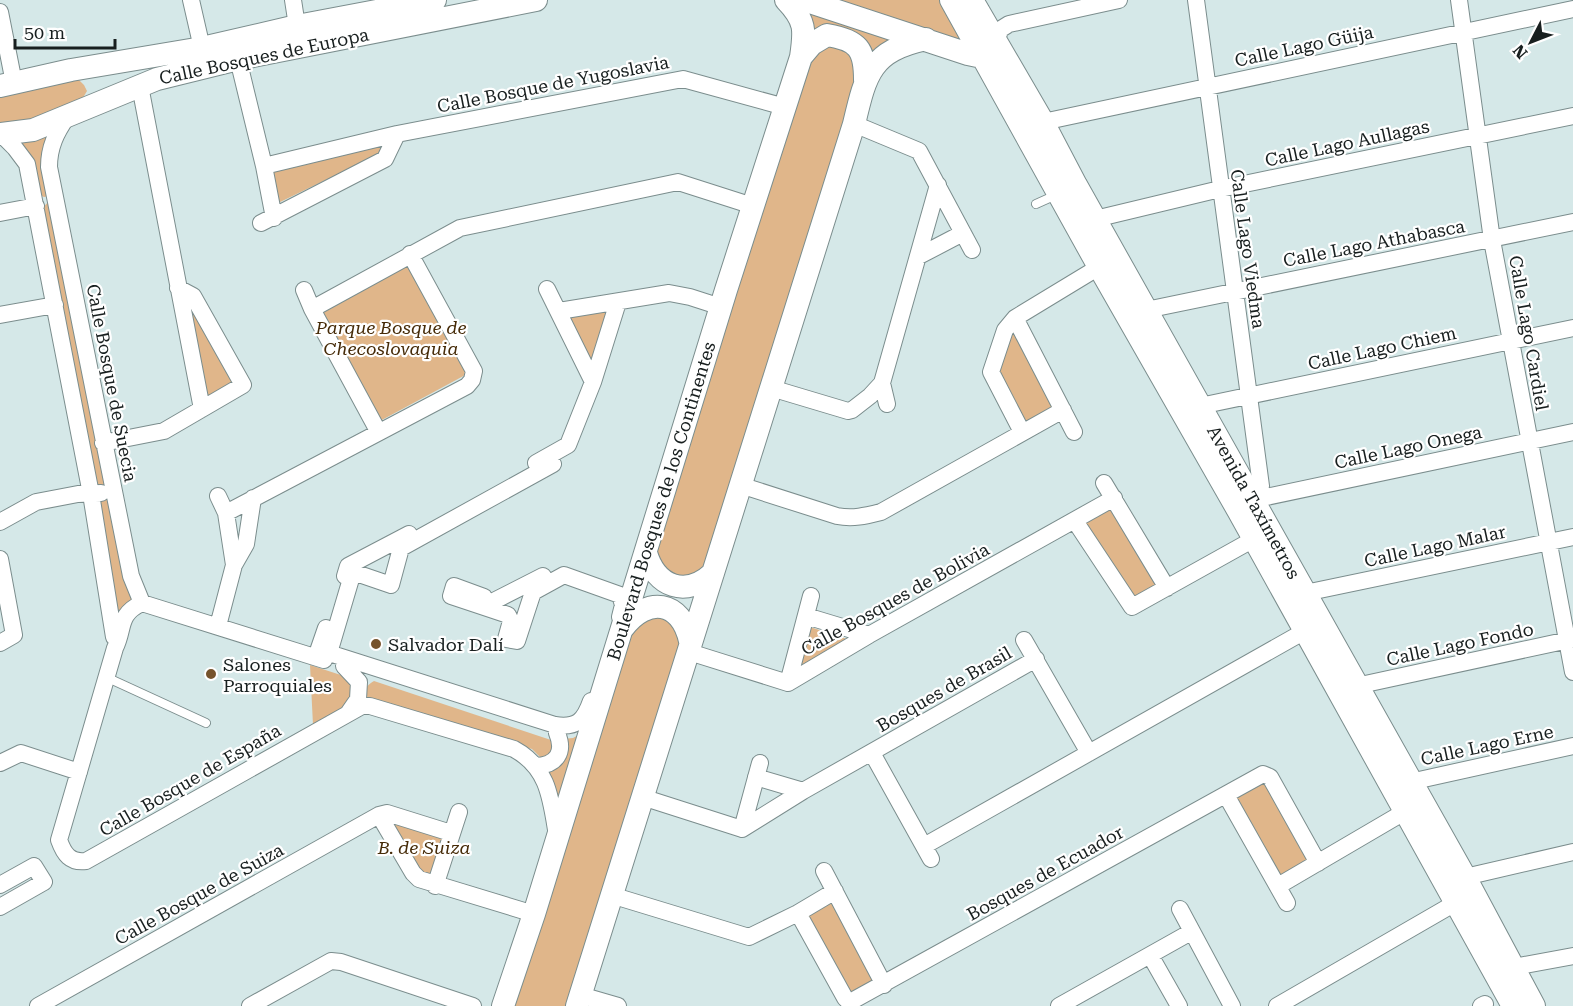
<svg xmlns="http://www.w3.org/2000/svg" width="1573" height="1006" viewBox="0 0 1573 1006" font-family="'Roboto Serif',serif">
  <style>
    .green { fill: #e0b68a }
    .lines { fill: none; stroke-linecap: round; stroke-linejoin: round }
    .lane-casing { stroke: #7b8d8d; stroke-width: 10 }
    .street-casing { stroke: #7b8d8d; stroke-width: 18 }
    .secondary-casing { stroke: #7b8d8d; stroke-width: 24 }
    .lane { stroke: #fff; stroke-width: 8 }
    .street { stroke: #fff; stroke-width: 16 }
    .secondary { stroke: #fff; stroke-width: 22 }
    .poi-dot { fill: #76532c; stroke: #fff; stroke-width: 2 }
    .labels { text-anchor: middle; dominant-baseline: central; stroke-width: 4.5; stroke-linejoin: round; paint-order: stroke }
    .street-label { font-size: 18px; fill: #181f1f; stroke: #fff }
    .park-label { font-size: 18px; font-style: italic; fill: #462b08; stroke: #fff }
    .poi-label { font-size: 18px; fill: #181f1f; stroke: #fff; text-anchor: start }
  </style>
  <rect width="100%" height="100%" fill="#d5e8e8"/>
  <path class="green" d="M827 0H944L969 44Z
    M797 7 899 39 872 59 814 35Z
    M834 41 862 67 701 575 668 578 655 553 807 56Z
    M78 79 84 85 87 91C73 119 28 121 0 125V93Z
    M49 135V196L44 197 40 195 17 140Z
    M386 141 383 152 276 204 267 162Z
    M48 202 105 485 101 488 96 487 42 209Z
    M409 265 469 373 380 421 321 314Z
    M193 307 236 379 206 401 189 308Z
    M609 310 593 367 568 316Z
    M1010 330 1018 334 1056 405 1024 425 995 371Z
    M104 499 108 500 134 601 116 619 99 501Z
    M1112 507 1157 585 1130 600 1084 523Z
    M674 615 682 644 567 1006H509L636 620Z
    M810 627 847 639 800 671Z
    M310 665 347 677C361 705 333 714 313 725Z
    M374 681 554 741 557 746 543 760 532 749 372 700 366 696C365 688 367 685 374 681Z
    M582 733 557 825 544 772 562 739 573 738Z
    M1262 778 1308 858 1307 867 1281 882 1235 795Z
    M395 818 445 833 434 875 417 873 393 825Z
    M831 900 875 978 853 998 805 914Z"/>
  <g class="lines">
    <g class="lane-casing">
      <path id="lane" d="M1036 204 1056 195
        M108 678 206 723"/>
    </g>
    <g class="street-casing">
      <path id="street" d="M191 0 202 48
        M293 0 297 26
        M1196 0 1261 486 1252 500
        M1459 0 1492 240 1573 672
        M0 12 14 83
        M995 42 1001 29 1009 24 1119 0
        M238 59 264 166 274 218
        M140 86 202 409
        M67 117C56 133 49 147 49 167L131 576 142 603
        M1043 122 1573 9
        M854 124 919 151 972 250
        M1 134 15 148 27 164 91 494 114 637
        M264 166 397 134 683 79 785 107
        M0 213 36 206
        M1095 219 1220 189 1573 116
        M261 223 385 159 397 134
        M919 256 963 233
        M547 289 593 382
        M304 290 312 309 378 431
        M312 309 460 228 678 182 753 206
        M1146 310 1573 222
        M559 311 669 293 690 297 721 307
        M0 315 55 305
        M1015 318 1074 432
        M882 383 887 404
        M771 388 848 411 852 410 870 396 882 383 938 185
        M1200 406 1573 328
        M1022 432 991 372 1005 330 1015 318 1099 267
        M103 443 164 431 243 385 193 296 178 288
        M536 463 568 445 593 382 618 302
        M553 464 401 548 391 585 353 572 329 653 555 725C577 728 584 721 591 701
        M1104 483 1167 588
        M740 485 837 516C853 519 865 516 881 512L1063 410
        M218 496 226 513 234 565
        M1252 500 1573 432
        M226 513 467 386 472 380 474 371 410 254
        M1075 521 1132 607 1254 539
        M0 522 36 502 78 494 101 493
        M0 559 14 635
        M345 576 348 566 409 534
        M1305 593 1573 537
        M484 597 454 586 451 596 508 615 511 621 506 639 517 641 533 592 564 575 620 595 623 605 620 617
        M142 603C117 615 125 628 115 648L59 840C64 854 70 863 86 861L362 706H370L514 749C549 768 551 800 557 836
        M142 603 324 660
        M490 603 543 576
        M806 616 869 635
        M218 626 234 565 246 544 253 498
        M1024 640 1089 753
        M0 643 14 635
        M686 651 788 683 869 635 1114 498
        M316 657 326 628
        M344 666 359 682 358 699 349 712
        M788 683 811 596
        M1356 686 1573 639
        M872 753 931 859
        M0 763 21 753 79 772
        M536 766C557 765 565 752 557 733
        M756 777 803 791
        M1410 782 1573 746
        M1226 795 1287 903
        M642 797 742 829 803 791 1036 659
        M379 815 413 873 419 879 534 914
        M742 829 760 763
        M924 846 1305 631
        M824 871 884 985
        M1465 877 1573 852
        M0 885 34 866 44 882 0 907
        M435 886 459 812
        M1278 886 1406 811
        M611 895 749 937 798 913 835 891
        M1180 909 1232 1006
        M798 913 845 998 848 1001H852L1263 774 1270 777 1318 863
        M1150 955 1179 1006
        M1514 967 1573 956
        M580 995 618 1006
        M38 1006 379 815 387 813 451 833
        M250 1006 331 961 341 962 473 1006
        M1059 1006 1191 932
        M1277 1006 1457 902
        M1481 1006 1485 1004"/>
    </g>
    <g class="secondary-casing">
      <path id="secondary" d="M804 0 968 54 982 57 986 52
        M951 0 1099 267 1239 512 1513 1006
        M972 0 1043 122 1076 185 1465 877 1534 1006
        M801 57 812 44 827 35C858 40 865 49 865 80
        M0 86 71 70 202 48 297 26 435 0
        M0 134 33 130 157 79 238 59 536 0
        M646 553C656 587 686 598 713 573
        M623 628C647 596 681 600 690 641
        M503 1006 534 914 726 290 801 57C805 30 806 21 786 0
        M577 1006 854 124C866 73 871 51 926 39"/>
    </g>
    <use href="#lane" class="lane"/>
    <use href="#street" class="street"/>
    <use href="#secondary" class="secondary"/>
  </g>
  <g class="poi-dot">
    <circle cx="376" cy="644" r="6"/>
    <circle cx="211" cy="674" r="6"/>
  </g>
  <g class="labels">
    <g class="street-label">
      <text transform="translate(1304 46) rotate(-12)">Calle Lago Güija</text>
      <text transform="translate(264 56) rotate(-12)">Calle Bosques de Europa</text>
      <text transform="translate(553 84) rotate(-11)">Calle Bosque de Yugoslavia</text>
      <text transform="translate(1347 143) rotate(-12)">Calle Lago Aullagas</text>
      <text transform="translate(1374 243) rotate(-11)">Calle Lago Athabasca</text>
      <text transform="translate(1248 249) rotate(82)">Calle Lago Viedma</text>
      <text transform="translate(1529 333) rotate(80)">Calle Lago Cardiel</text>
      <text transform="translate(1382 348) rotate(-12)">Calle Lago Chiem</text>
      <text transform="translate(112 383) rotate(79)">Calle Bosque de Suecia</text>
      <text transform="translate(1408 447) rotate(-12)">Calle Lago Onega</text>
      <text transform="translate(661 501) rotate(-73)">Boulevard Bosques de los Continentes</text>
      <text transform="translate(1254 502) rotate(61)">Avenida Taxímetros</text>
      <text transform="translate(1435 546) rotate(-12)">Calle Lago Malar</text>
      <text transform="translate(895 599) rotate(-29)">Calle Bosques de Bolivia</text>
      <text transform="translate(1460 644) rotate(-12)">Calle Lago Fondo</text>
      <text transform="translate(944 689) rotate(-30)">Bosques de Brasil</text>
      <text transform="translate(1487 745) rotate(-12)">Calle Lago Erne</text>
      <text transform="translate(190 780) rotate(-30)">Calle Bosque de España</text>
      <text transform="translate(1045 873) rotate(-29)">Bosques de Ecuador</text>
      <text transform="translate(199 894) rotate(-29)">Calle Bosque de Suiza</text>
    </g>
    <g class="park-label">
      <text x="391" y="327">Parque Bosque de<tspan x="391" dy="21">Checoslovaquia</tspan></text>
      <text x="424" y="847">B. de Suiza</text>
    </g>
    <g class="poi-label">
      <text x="388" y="644">Salvador Dalí</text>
      <text x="223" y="664">Salones<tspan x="223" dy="21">Parroquiales</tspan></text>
    </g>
  </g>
  <g transform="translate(1531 42) rotate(228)" stroke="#ffffff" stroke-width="4.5" paint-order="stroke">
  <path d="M0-4.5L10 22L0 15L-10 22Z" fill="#181f1f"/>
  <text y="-9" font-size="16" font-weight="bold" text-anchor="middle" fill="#181f1f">N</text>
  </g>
  <path d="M15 39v9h100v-9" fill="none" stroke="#181f1f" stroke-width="3"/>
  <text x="24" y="39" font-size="18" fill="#181f1f" stroke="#ffffff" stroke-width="4.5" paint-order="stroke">50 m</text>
</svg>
